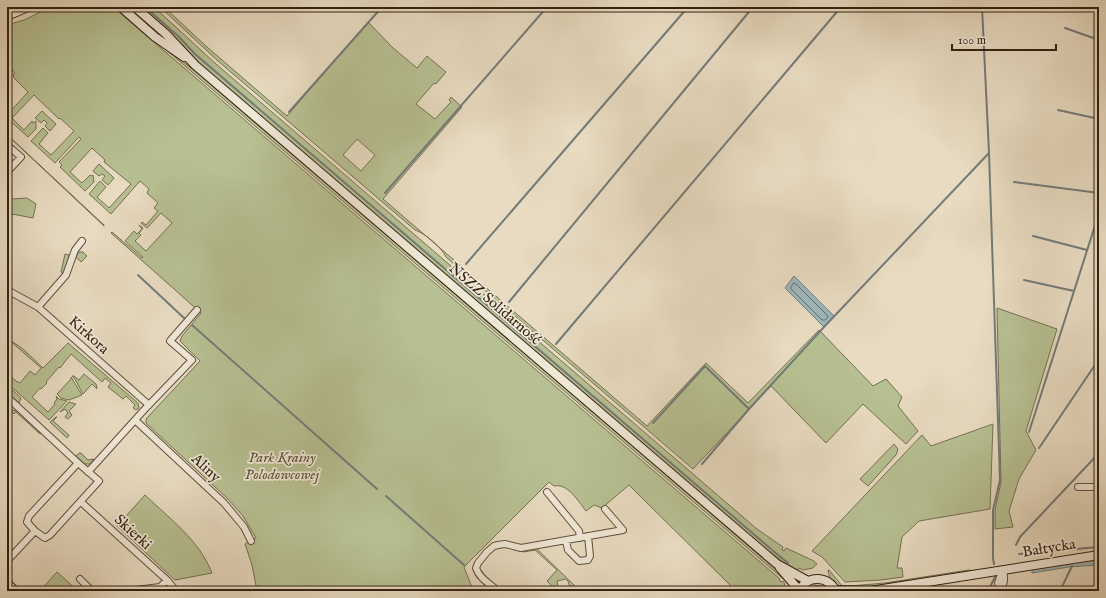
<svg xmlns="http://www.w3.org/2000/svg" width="1106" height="598" viewBox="0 0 1106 598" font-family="'IM FELL English',serif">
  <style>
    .green { fill: #b7c092; stroke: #757052; fill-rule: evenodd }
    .water { fill: #9db8be; stroke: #737b79 }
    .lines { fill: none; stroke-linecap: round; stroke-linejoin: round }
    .shore { stroke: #686c68; stroke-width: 1 }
    .stream { stroke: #737b79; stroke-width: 2 }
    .street-casing { stroke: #604f3e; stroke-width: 8 }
    .secondary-casing { stroke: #332012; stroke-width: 10 }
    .street { stroke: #f0e8d7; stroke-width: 6 }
    .secondary { stroke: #f0e8d7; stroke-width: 8 }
    .labels { text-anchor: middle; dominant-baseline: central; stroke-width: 3.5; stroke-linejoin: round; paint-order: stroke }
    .street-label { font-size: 15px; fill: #332012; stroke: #f0e8d7 }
    .park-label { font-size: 15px; font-style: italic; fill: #5b5038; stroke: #f0e8d7 }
  </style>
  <rect width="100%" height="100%" fill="#e8dbc1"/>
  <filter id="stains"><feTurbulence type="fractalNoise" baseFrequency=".005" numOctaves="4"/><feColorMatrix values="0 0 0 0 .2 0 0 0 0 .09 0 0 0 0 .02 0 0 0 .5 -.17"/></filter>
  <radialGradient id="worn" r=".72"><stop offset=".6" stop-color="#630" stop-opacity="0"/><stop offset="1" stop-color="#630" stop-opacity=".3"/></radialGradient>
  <path class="green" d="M51 7H113L780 579 779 580 782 582 783 581 785 584 782 591H736L629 485 602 508 594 505 586 511C578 501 568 483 554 486L549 482 464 567 471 585 478 591H257L252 565 245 544 256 538 243 516 228 499 146 423V419L200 361 180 341 182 336 201 313 111 233 112 232 142 258 143 257 125 241 134 231 137 234 142 229 139 225 143 228 139 233 141 235 135 241 146 251 172 223 161 213 147 228 141 223 142 222 146 225 158 211 154 208 158 203 147 193 149 189 140 181 111 214 89 194 100 181 106 187 97 197 109 208 131 184 104 162 105 160 92 148 70 172 82 183 90 175 91 176 93 175 94 182 85 191 60 167 62 165 59 162 81 139 79 137 55 163 31 141 43 128 48 133 39 144 51 155 74 131 60 118 59 119 34 95 12 118 24 130 32 121 33 123 36 121V129L28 137 7 118V115L28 92 14 78 13 74 15 73 7 66V25L24 20Z
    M139 7H154L216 64 757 529 783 547 782 550 784 551 786 548 814 561 817 564 815 565 813 568 803 570 799 568 796 572 766 549 201 65Z
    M160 7H164L207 47 287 116 368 22 392 47 417 68 427 56 446 72 436 84 434 83 416 104 435 119 451 102 449 100 451 97 462 107 383 199 647 426 706 363 748 403 819 330 873 386 886 379 902 397 898 406 918 431 906 444 863 404 826 443 771 386 693 469 446 257C442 248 425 233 415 230L218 61ZM357 139 375 155 361 171 343 155Z
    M157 42 199 74 765 560 788 581 787 582Z
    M42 111 56 124 50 131 45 126 47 123 44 120 41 123 35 118Z
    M7 135 13 140 104 225V226Z
    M99 164 114 178 108 185 102 180 105 176 102 174 99 176 93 171Z
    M7 186 11 189V199L27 198 36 204 33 218 7 213Z
    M80 252H83L87 256 81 262 76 257 78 253Z
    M65 254 69 255 68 264 63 274 61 272Z
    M997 308 1057 329 1026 431 1036 450 1019 479 1009 511 1013 527 995 529V510L1001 482Z
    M7 338 23 349 43 368 68 343 138 403 139 408 136 410 133 408 135 405 126 396 123 399 108 387 111 383 105 378 102 382 71 354 60 368 59 367 46 382 47 383 41 389 40 388 32 397 48 412 55 404 54 403 57 399 56 396 59 399 67 401 49 420 7 383V373L16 381 20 383 30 371 35 375 41 368Z
    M84 374 96 384 97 389 92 384 83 394 75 379 72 376H74L79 380Z
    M71 377 82 395 69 400 61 398 57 394 71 379Z
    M8 386 21 398 19 403 7 393Z
    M69 402 76 404 69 411 72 415 68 419 65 417 68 413 65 409 60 412Z
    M12 410 17 411 42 433 40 434 16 412 14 414 11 411Z
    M56 417H57L53 421 69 435 67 438 50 422Z
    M993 424 990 509 919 521 902 537 897 568H902L903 577 881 580 845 582 822 557 812 551 922 435 931 446Z
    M894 444 898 449 896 455 868 486 860 479Z
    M79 453H81L88 460 94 459 90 464H85L76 456Z
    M145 495C170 519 199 540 212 573L175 580 117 526Z
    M536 548 580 591H573V587H570L568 581 566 579 557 581 558 587 554 588 547 581 557 570 535 550 523 552 522 550Z
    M828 570H829L843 587C834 586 829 579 828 570Z
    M969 570 976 571 886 585 850 588V586L885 583Z
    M57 572 78 591H40Z
    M814 585 823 586 829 591H806Z"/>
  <path class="water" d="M794 276 834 316 824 327 785 288Z
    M1091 560H1097V565L1069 567 1032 573V569Z"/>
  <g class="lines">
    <path class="shore" d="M794 283 796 284 827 315 828 317 825 320H822L791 289V287Z"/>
    <path class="stream" d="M145 7 178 36 195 54 772 550 788 563
      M982 7 989 153 1000 480 993 510V558L994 564
      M7 11 17 7
      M1065 28 1099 40
      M1058 110 1099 119
      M289 112 382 7
      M1014 182 1099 193
      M385 193 547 7
      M1033 236 1087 250
      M466 264 688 7
      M138 275 184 318
      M1024 280 1074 291
      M509 302 753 7
      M192 325 377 489
      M556 344 841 7
      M653 423 705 366 749 409 824 327 989 153
      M1029 432 1099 213
      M1039 448 1099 359
      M702 464 749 409
      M386 496 464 565
      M1016 545 1020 537 1099 453
      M1019 554 1099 547
      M988 591 995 577
      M1060 591 1072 566"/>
    <g class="street-casing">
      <path id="street" d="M7 145 21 157 7 172
        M7 290 38 307 149 405
        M38 307 66 275 75 250 82 241
        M7 397 78 463
        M135 420 224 503 244 527 251 541
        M78 463 99 481 50 535 45 538 35 531 27 522 29 516Z
        M88 472 144 410 192 360 170 341 197 310
        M1078 487H1099
        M547 492 579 531 580 538
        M81 502 167 580 176 591
        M566 541 568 550 579 561 588 560 590 556 588 536
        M7 561 35 531
        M80 579 92 591
        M128 591 160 587 167 580
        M498 591C490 584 479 578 476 568L478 563 487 552 494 546 498 545 505 544 521 548 623 530 605 509
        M999 591C1005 583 1005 579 1003 570
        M999 591 998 583 1002 571"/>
    </g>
    <g class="secondary-casing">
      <path id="secondary" d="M121 7 155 37 184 57
        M135 7 166 34 195 65 777 564 808 581
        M7 16 28 7
        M780 568 799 590
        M7 583 15 591
        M835 590 871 591
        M799 591C807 575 827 575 836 591
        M870 591 1099 555"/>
    </g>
    <use href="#street" class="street"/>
    <use href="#secondary" class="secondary"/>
  </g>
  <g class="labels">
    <g class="street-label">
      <text transform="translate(495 304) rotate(41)">NSZZ Solidarność</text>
      <text transform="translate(89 335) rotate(42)">Kirkora</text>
      <text transform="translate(206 468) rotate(43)">Aliny</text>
      <text transform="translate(133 532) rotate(42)">Skierki</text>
      <text transform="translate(1049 548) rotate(-9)">Bałtycka</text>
    </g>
    <g class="park-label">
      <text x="282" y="457">Park Krainy<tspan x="282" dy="17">Polodowcowej</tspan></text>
    </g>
  </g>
  <rect width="1106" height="598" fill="none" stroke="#e8dbc1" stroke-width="24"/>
  <rect x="8" y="8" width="1090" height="582" fill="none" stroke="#332012" stroke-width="2"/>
  <rect x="12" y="12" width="1082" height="574" fill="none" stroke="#332012"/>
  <path d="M952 44v6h104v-6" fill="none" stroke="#332012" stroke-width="2"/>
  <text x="958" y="44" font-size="12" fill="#332012" stroke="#f0e8d7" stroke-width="3" paint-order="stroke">100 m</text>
  <rect width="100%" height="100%" filter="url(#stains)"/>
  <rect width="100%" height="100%" fill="url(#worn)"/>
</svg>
